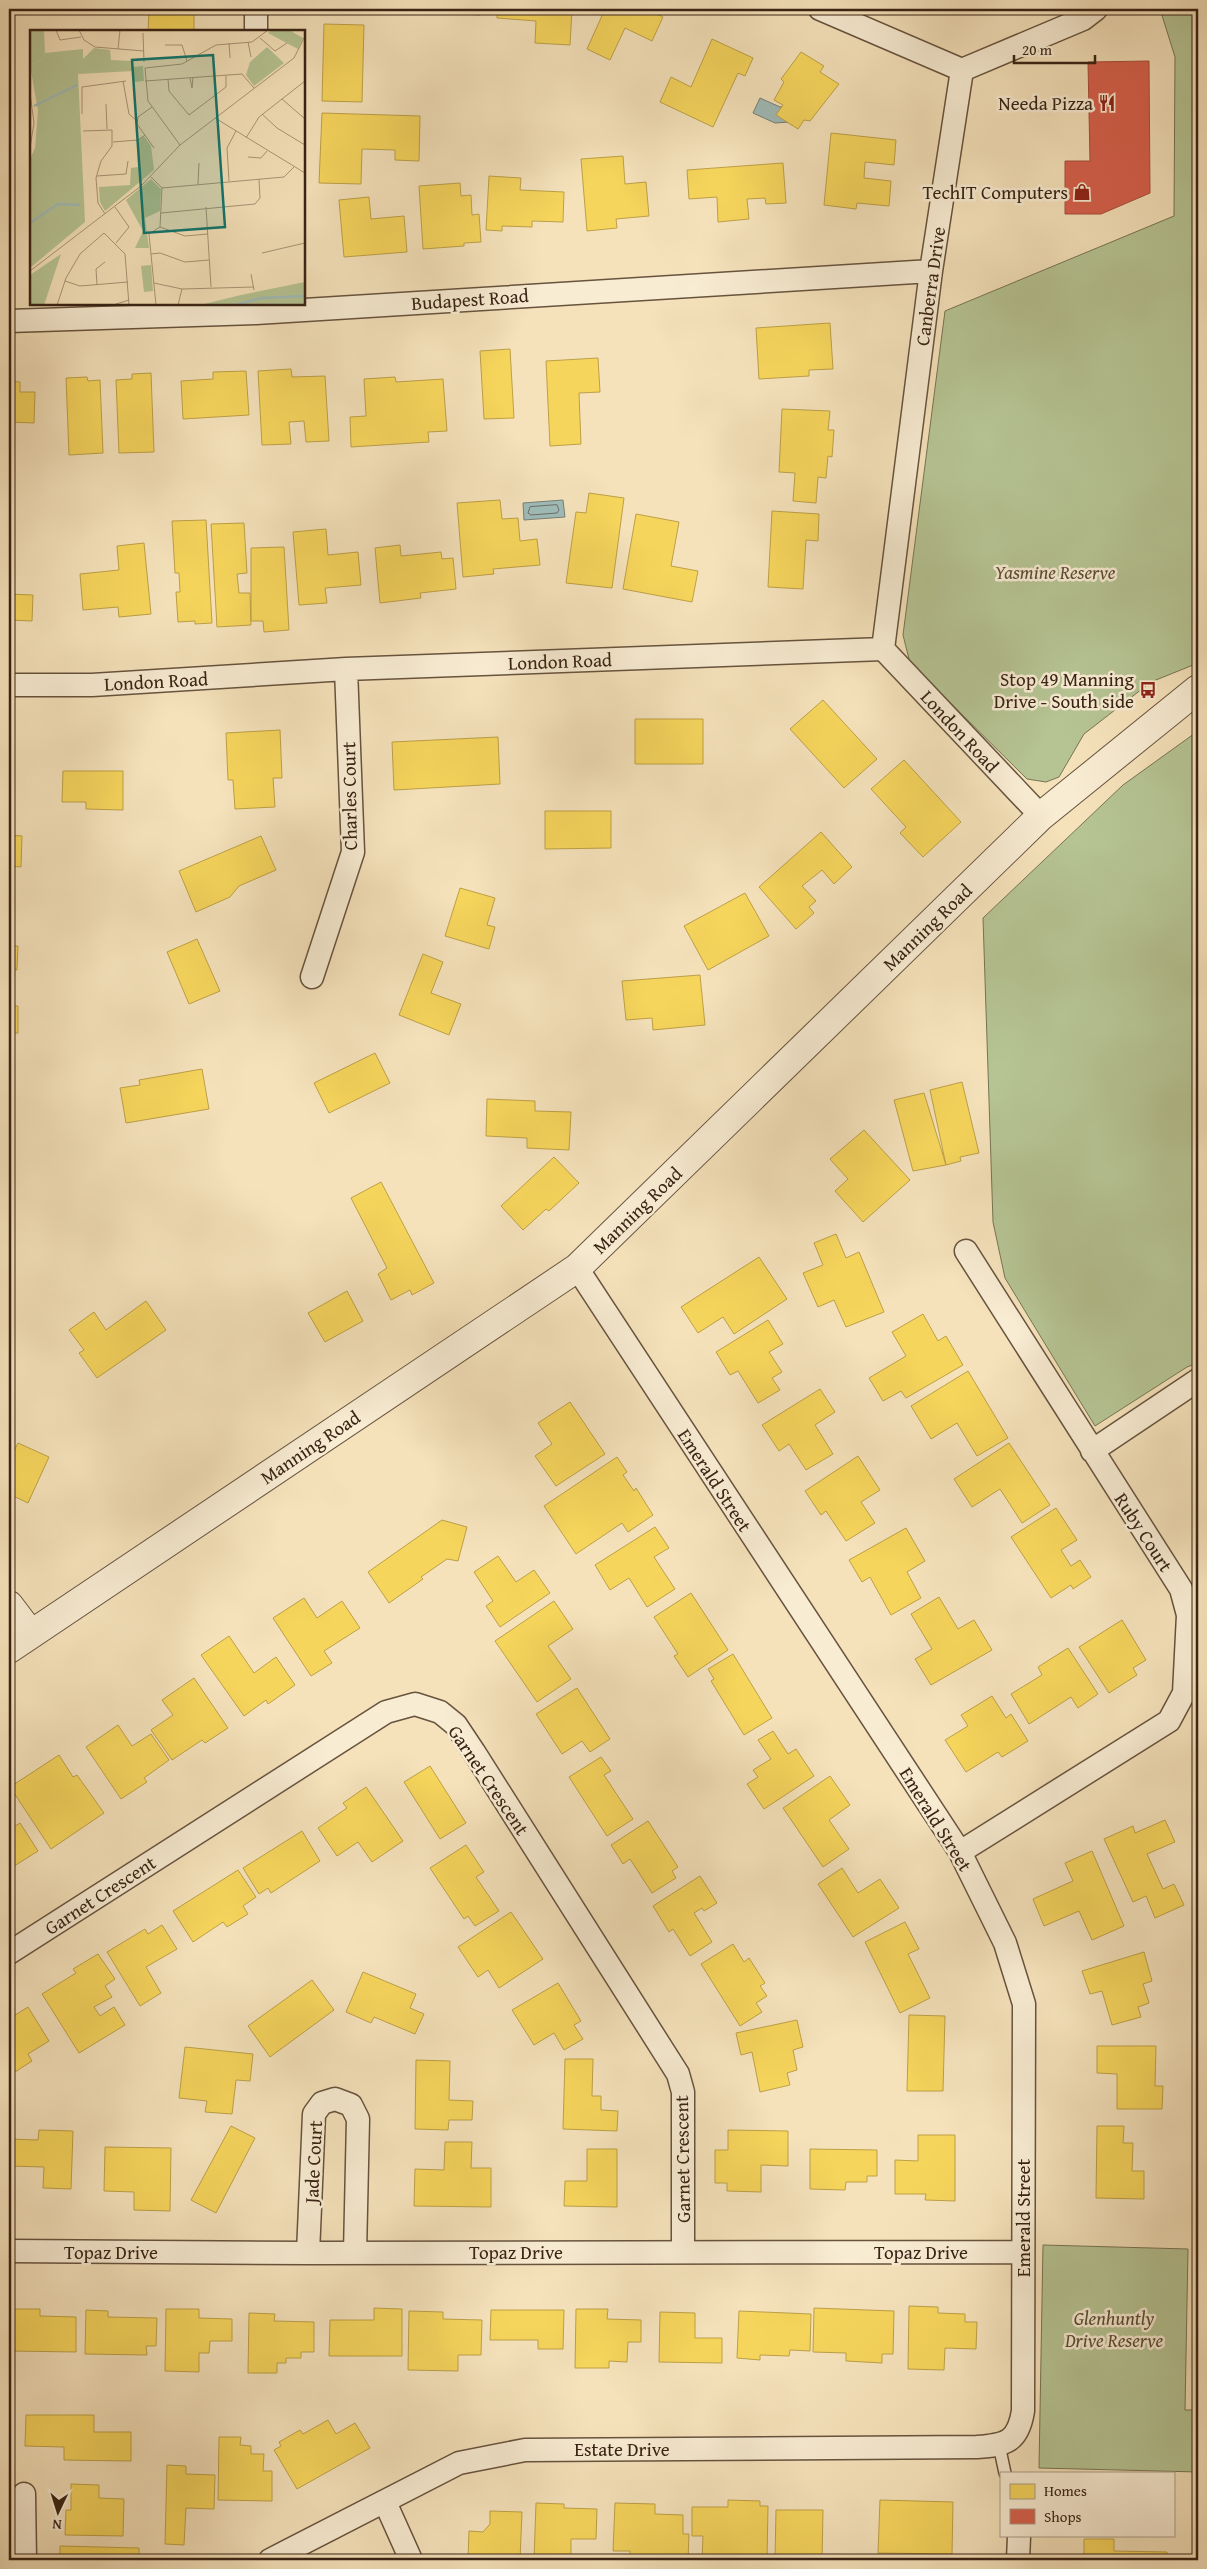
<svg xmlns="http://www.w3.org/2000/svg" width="1207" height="2569" viewBox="0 0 1207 2569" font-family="'Gentium Book Plus',serif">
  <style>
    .green { fill: #b6c494; stroke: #777454 }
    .water { fill: #9fbcb9; stroke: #767f77 }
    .homes { fill: #f6d55c; stroke: #bda047 }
    .shops { fill: #d6604d; stroke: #a74e3c }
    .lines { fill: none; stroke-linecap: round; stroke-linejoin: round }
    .shore { stroke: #6c7067; stroke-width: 1 }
    .service-casing { stroke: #67533e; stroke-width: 14 }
    .minor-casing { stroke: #67533e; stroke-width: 25 }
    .tertiary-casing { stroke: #67533e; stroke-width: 30 }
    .service { stroke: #f8ecd3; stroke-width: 11 }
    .minor { stroke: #f8ecd3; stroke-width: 22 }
    .tertiary { stroke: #f8ecd3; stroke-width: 28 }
    .labels { text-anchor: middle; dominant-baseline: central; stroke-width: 5; stroke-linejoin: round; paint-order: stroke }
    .poi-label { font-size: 19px; fill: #382315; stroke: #f8ecd3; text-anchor: end }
    .street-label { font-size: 19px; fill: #382315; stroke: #f8ecd3 }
    .park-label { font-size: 19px; font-style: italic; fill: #584b35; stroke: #f8ecd3 }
    .inset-river { fill: none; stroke: #9fbcb9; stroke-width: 2.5 }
    .inset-road { fill: none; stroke: #a99679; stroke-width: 1 }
    .view { fill: #0f766e; fill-opacity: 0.15; stroke: #0f766e; stroke-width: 2.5 }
    .inset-edge { fill: none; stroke: #382315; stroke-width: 2.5 }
  </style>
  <rect width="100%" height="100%" fill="#f5e2bb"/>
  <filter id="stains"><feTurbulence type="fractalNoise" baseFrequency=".004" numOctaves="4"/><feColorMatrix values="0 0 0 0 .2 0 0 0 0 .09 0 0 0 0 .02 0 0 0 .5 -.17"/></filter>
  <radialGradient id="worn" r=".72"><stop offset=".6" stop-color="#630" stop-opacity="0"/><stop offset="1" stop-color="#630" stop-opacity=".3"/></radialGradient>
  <path class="green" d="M1160 9H1198V663L1151 682 1084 734 1059 777 1046 782 1027 779 910 663 903 635 945 311 1174 216 1175 57Z
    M1198 731V1363L1187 1367 1095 1426 1005 1278 993 1222 983 918 1123 785Z
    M1043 2245 1188 2249 1185 2410H1198V2560V2472L1039 2468Z"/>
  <path class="water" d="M760 98 780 107 789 106 790 122 775 123 753 113Z
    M563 500 565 517 524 520 523 503Z"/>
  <path class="homes" d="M149 9H194V31H148Z
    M374 9H416V12L374 11Z
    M438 9H480V15L438 13Z
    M497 9H572L570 45 535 43 536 21 497 18Z
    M605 9H647L663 17 652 41 625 28 610 60 587 49Z
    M324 24 364 25 362 102 322 101Z
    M712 39 753 58 745 76 738 73 713 127 660 102 671 77 691 87Z
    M801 52 824 66 820 72 839 84 810 121 804 120 798 129 776 115 783 105 774 100 784 82 781 79Z
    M322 113 420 116 419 161 395 160V150L362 149 361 184 319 183Z
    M831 133 896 140 894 165 865 162 864 178 891 181 889 206 857 203 856 209 824 205Z
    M623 156 625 184 646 182 649 216 616 219 617 228 587 231 581 159Z
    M783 163 786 203 766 204 765 198 747 199 749 219 718 222 717 197 689 199 687 170Z
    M489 176 521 178 520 190 564 192 563 222 532 221V227L502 226V231L486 230Z
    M460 183 461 196 471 195 472 215 479 214 481 242 464 243V246L423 249 419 186Z
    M369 197 371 219 404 216 407 252 344 257 339 200Z
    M830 323 833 369 809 370V376L759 379 756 328Z
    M510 349 514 418 484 419 480 351Z
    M598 358 600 392 579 393 581 444 550 446 546 361Z
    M291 369 292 377 325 376 329 441 306 442 304 421 289 422 291 444 262 445 258 371Z
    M246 371 249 415 183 419 181 381 213 379V372Z
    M151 373 154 452 119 453 116 380 132 379V374Z
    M87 377 88 381 100 380 103 453 69 455 66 378Z
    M395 377 396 382 443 379 447 431 428 432 429 442 351 447 350 417 366 416 364 379Z
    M9 381 20 382V392H35L34 423 9 422Z
    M782 409 830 411 828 430H834L832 457 828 456 826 478 818 477 816 503 793 501 795 473 779 472Z
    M589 493 624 498 612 588 566 583 576 512 586 513Z
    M500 500 502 519 518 518 520 541 537 539 540 565 493 569 494 574 463 577 457 503Z
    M772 511 819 514 818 541 806 540 803 589 768 587Z
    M636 514 679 522 671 566 698 571 692 602 623 589Z
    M206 520 212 623 195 624V621L178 622 176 592H180L179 573H175L172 521Z
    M244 523 247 573 237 574 239 593H250L251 625 217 627 211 524Z
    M326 529 328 555 358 552 361 585 325 588 327 603 299 605 293 532Z
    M144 543 151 614 119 617 118 607 83 610 80 574 119 570 117 546Z
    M400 545 401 556 441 552 442 559 453 558 456 589 420 593 421 598 380 603 375 548Z
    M284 547 289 630 264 632 263 621H251V548Z
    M9 572V594L33 595 32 621 9 620Z
    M823 700 877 759 844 788 790 729Z
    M635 719H703V764H635Z
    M280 730 282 778H273L275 807 235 809 233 780H228L226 733Z
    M498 737 500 784 394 790 392 742Z
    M904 760 961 822 923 857 900 833 906 827 871 789Z
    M63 771H123V810L86 809V802H62Z
    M545 811H611V848L545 849Z
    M821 832 852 867 834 884 822 870 802 886 816 901 809 907 814 913 796 929 759 887Z
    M9 835 22 836 21 867 9 866Z
    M261 836 276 870 239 886 230 897 196 912 179 871Z
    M460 888 495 898 487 925 495 927 489 949 445 936Z
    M745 893 769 936 708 970 684 926Z
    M197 939 220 991 189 1004 167 952Z
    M9 946H18L17 970 9 969Z
    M423 954 443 962 431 993 461 1004 449 1035 399 1015Z
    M700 975 705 1025 653 1030 652 1018 626 1020 622 981Z
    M9 992H14V1006H18V1033H9Z
    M375 1053 390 1083 329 1113 314 1083Z
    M202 1069 209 1109 126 1123 120 1088 140 1085 139 1080Z
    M962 1082 979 1153 960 1157 961 1161 946 1165 930 1090Z
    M924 1093 946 1165 913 1171 894 1100Z
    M487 1099 535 1101V1111L571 1112 569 1150 527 1148V1138L486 1136Z
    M864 1130 910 1180 863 1222 835 1191 848 1179 830 1159Z
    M554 1157 579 1183 549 1211 546 1209 523 1230 501 1206Z
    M381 1182 434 1283 412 1295 410 1290 391 1300 378 1274 387 1268 351 1198Z
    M9 1184H13L11 1220H9Z
    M836 1234 846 1258 859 1252 884 1312 846 1327 834 1300 818 1307 803 1273 823 1265 814 1243Z
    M759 1257 787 1299 734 1334 723 1317 698 1333 681 1307Z
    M347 1291 363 1321 325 1342 308 1313Z
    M146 1301 166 1330 97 1378 79 1353 84 1350 69 1330 94 1312 106 1330Z
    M923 1314 938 1341 946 1336 963 1365 906 1398 901 1391 883 1401 869 1378 906 1356 892 1332Z
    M768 1320 783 1344 769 1352 782 1372 772 1378 780 1390 758 1403 738 1371 730 1375 716 1352Z
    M968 1371 1008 1438 977 1456 957 1423 931 1439 911 1406Z
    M820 1389 835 1412 815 1425 833 1454 806 1470 789 1444 779 1451 762 1425Z
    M570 1402 605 1454 556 1486 535 1456 552 1444 538 1423Z
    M18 1443 49 1457 28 1503 9 1494V1461Z
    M1009 1443 1050 1505 1022 1523 1000 1489 972 1507 954 1479Z
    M858 1456 880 1490 861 1502 875 1523 846 1541 826 1511 821 1515 805 1491Z
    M617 1457 627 1472 623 1475 634 1491 636 1488 653 1515 628 1532 622 1523 576 1554 544 1506Z
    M1056 1508 1077 1540 1061 1550 1071 1566 1080 1560 1091 1577 1073 1589 1071 1585 1051 1598 1011 1537Z
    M442 1520 467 1527 458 1561 447 1559 421 1577 423 1579 389 1603 368 1572Z
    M655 1527 669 1548 654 1557 675 1589 647 1607 629 1578 610 1590 595 1565Z
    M906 1528 925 1561 907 1572 921 1598 891 1615 870 1577 862 1582 849 1560Z
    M498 1556 516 1582 534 1570 550 1593 500 1627 486 1606 493 1601 474 1572Z
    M691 1593 728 1650 688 1677 674 1656 678 1654 654 1617Z
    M939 1597 958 1629 974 1620 992 1650 931 1685 915 1659 932 1649 911 1614Z
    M304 1598 317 1618 342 1601 360 1628 324 1651 332 1663 311 1676 273 1618Z
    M554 1601 573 1629 548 1646 571 1679 537 1702 495 1641Z
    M1122 1620 1146 1660 1133 1668 1137 1675 1109 1693 1079 1647Z
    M229 1636 254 1673 276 1657 295 1685 268 1704 266 1700 244 1716 201 1655Z
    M1068 1648 1098 1694 1078 1708 1071 1697 1029 1724 1011 1694 1042 1675 1038 1667Z
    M733 1654 772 1718 744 1735 711 1681 714 1679 708 1669Z
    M194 1678 228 1728 205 1743 202 1740 172 1760 151 1730 173 1715 162 1700Z
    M577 1688 610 1739 590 1752 582 1741 562 1754 536 1714Z
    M992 1696 1006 1718 1011 1714 1028 1741 1002 1757 998 1752 966 1772 945 1740 968 1726 961 1715Z
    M118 1725 132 1746 151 1734 169 1760 144 1778 147 1782 121 1799 86 1747Z
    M773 1731 788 1754 796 1749 814 1776 764 1809 747 1784 758 1777 753 1770 771 1759 758 1740Z
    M59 1755 73 1777 77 1775 104 1813 51 1849 10 1787Z
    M601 1757 611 1771 604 1775 633 1819 607 1836 569 1777Z
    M430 1766 466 1823 440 1839 404 1782Z
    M830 1776 850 1805 829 1820 849 1849 823 1867 783 1808Z
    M366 1787 403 1841 372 1862 358 1842 337 1856 318 1828 347 1808 343 1803Z
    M1165 1820 1175 1842 1147 1854 1163 1889 1174 1884 1184 1905 1155 1918 1146 1896 1133 1902 1104 1839 1133 1826 1135 1833Z
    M648 1821 678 1867 672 1871 676 1878 652 1893 630 1859 623 1864 611 1845Z
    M20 1823 38 1851 11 1868 9 1866V1830Z
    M302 1831 320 1861 271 1893 268 1888 259 1894 243 1868Z
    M466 1845 484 1872 476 1877 499 1911 475 1926 468 1916 464 1919 430 1868Z
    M1092 1851 1124 1926 1092 1940 1079 1911 1044 1926 1033 1899 1073 1881 1065 1863Z
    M842 1868 858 1893 880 1879 899 1908 853 1937 818 1884Z
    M238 1870 256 1897 243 1906 248 1914 227 1927 223 1922 193 1942 173 1911Z
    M700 1876 717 1903 704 1911 702 1908 694 1913 712 1942 690 1956 673 1929 669 1932 653 1906Z
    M511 1912 543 1959 499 1988 488 1970 478 1977 458 1947Z
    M905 1922 919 1949 908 1954 930 1998 900 2013 865 1942Z
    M162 1925 177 1949 146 1967 161 1993 140 2006 107 1952 145 1929 148 1934Z
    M733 1944 744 1962 749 1958 765 1983 760 1986 767 1996 756 2003 762 2012 740 2026 701 1964Z
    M1144 1952 1152 1981 1143 1984 1149 2003 1138 2007 1141 2017 1112 2025 1102 1991 1090 1994 1082 1971Z
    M98 1954 115 1979 105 1986 112 1997 94 2007 100 2016 114 2007 125 2025 79 2053 42 1994 76 1973 73 1969Z
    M363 1972 416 1994 410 2008 424 2014 415 2034 374 2017 371 2023 346 2012Z
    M312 1980 334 2010 270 2057 248 2026Z
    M558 1983 581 2021 574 2025 583 2039 564 2050 554 2033 534 2045 512 2010Z
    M28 2007 49 2041 28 2054 32 2061 9 2076V2019Z
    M909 2015 945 2016 943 2091H907Z
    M797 2020 803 2047 793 2050 797 2070 787 2073 790 2085 760 2092 752 2052 741 2055 736 2033Z
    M1097 2046H1156L1155 2086H1163L1162 2109H1117V2074L1097 2073Z
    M185 2047 253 2054 250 2081 236 2080 232 2114 205 2112 207 2101 179 2098Z
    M565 2059H593L592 2096H601V2110L618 2111 617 2131 563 2129Z
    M416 2060 450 2061 449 2100 473 2101 472 2120H449L448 2130 415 2129Z
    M231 2126 255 2138 216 2213 191 2200Z
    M1097 2126H1124L1123 2143H1133L1132 2171H1144V2199L1096 2198Z
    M39 2130 73 2131 71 2189 43 2188 44 2167 9 2166V2139L38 2140Z
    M728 2130 788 2131V2166L761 2165V2192L727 2191V2183H715V2150H728Z
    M918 2135H955V2201L925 2200 926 2194H895V2160L918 2161Z
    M445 2142H472L471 2168H491V2207L414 2206 415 2169 444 2170Z
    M105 2147 171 2148 170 2211 134 2210V2192L104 2191Z
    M587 2149H617V2207L564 2206 565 2181H587Z
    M810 2149 877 2150V2176H867V2182H846L845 2190 810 2189Z
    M909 2306 938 2307V2313L965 2314V2322H977L976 2349 945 2348 944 2370 908 2369Z
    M374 2308 402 2309V2356H329L330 2320H374Z
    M814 2308 894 2311 893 2354H882V2363L846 2361V2353L813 2352Z
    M9 2309H40V2316L76 2317V2352L9 2351Z
    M166 2309H199V2318L232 2319V2341H210L209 2353H199V2372L165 2371Z
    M576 2309H608L607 2319 641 2320V2342H628L627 2362 609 2361V2368H575Z
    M86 2310 108 2311V2317L157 2318 156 2346H146L147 2355 85 2354Z
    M491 2310H564L563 2349H538V2340H490Z
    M409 2311 443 2312V2319L482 2320 481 2355H458V2371L408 2370Z
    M739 2311 811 2314 810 2351 790 2350 789 2356 760 2355V2360L737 2358Z
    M660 2312 695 2313V2338H722V2363L659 2362Z
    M249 2313 275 2314 274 2321 314 2322V2352H301V2358H286V2363H277V2373H248Z
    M26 2415H94V2432H131V2461L64 2460V2447L25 2446Z
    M328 2420 336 2434 355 2423 370 2448 297 2489 274 2450 281 2446 279 2442 300 2430 303 2434Z
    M219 2437H241L240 2445 251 2446V2454H264L263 2471H272V2501L218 2500Z
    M167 2465 186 2466V2474L215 2475 214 2509 186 2508 184 2545 165 2544Z
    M71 2484 99 2485V2498L124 2499 123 2536 65 2535 66 2510H71Z
    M728 2500 760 2501V2506H768L767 2560H702L703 2536H692V2507H728Z
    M880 2500 953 2502 952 2554 878 2553Z
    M536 2503 564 2504V2508L597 2509 596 2539H571V2560H534Z
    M615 2503 655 2504V2514L683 2515V2534H689L688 2560H630V2551H613Z
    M776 2510H823L822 2560H775Z
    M490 2511 522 2512 520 2560H468L469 2531 483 2532 490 2524Z
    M1084 2539H1114V2551L1167 2552V2560H1084Z
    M60 2546 139 2548V2560H60Z"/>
  <path class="shops" d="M1149 61 1150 193 1101 214H1065V161H1090L1088 62Z"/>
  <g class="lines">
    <path class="shore" d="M557 505 559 510 557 513 531 515 528 513 530 507Z"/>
    <g class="service-casing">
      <path id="service" d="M999 2445 1005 2473"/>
    </g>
    <g class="minor-casing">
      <path id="minor" d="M256 9V31
        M820 9 962 70
        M962 70 1083 19 1096 9
        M9 321 256 313 931 271
        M883 649 931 271 962 70
        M9 685H92L346 669 883 649 1041 816
        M312 977 353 852 346 669
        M1092 1451 1198 1380
        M960 1852 1169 1721 1184 1693 1188 1615 1181 1589 966 1251
        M9 1953 386 1712 415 1704 440 1712 456 1725 474 1752 678 2074 683 2092V2252
        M9 2251 308 2253 1022 2252
        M308 2253 314 2114 322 2103 335 2099 351 2105 358 2119 355 2253
        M24 2494 25 2560
        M385 2502 411 2560
        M270 2560 459 2463 525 2450 977 2447C1006 2445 1018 2442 1023 2411L1024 2004 1005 1943 960 1852 577 1268
        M1018 2560 1019 2537"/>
    </g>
    <g class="tertiary-casing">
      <path id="tertiary" d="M9 1605 31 1634
        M9 1649 577 1268 1041 816 1198 689"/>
    </g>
    <use href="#service" class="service"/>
    <use href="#minor" class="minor"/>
    <use href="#tertiary" class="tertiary"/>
  </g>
  <defs>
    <g id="restaurant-bare" transform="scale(1.35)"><path d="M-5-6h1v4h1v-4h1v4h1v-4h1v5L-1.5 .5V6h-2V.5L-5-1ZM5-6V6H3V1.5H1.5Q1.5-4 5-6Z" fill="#8f2418" stroke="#f8ecd3" stroke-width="2.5" paint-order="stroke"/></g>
    <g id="shop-bare" transform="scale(1.35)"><path d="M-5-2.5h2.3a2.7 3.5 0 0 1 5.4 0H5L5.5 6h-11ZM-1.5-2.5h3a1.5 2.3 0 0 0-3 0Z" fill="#8f2418" stroke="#f8ecd3" stroke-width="2.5" paint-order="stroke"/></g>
    <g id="bus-bare" transform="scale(1.35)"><path d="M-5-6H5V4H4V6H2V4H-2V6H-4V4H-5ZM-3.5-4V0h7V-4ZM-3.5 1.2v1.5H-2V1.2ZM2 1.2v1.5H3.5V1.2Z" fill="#8f2418" stroke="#f8ecd3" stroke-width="2.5" paint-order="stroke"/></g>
  </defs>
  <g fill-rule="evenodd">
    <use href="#restaurant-bare" x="1107" y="103"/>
    <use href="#shop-bare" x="1082" y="192"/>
    <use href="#bus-bare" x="1148" y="690"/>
  </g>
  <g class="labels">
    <g class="poi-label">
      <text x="1093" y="103">Needa Pizza</text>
      <text x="1068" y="192">TechIT Computers</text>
      <text x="1134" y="679">Stop 49 Manning<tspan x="1134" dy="22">Drive - South side</tspan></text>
    </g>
    <g class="street-label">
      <text transform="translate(930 286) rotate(-82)">Canberra Drive</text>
      <text transform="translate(470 299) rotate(-4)">Budapest Road</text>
      <text transform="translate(560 661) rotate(-2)">London Road</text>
      <text transform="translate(156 681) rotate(-3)">London Road</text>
      <text transform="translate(960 731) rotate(47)">London Road</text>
      <text transform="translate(349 796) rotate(-91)">Charles Court</text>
      <text transform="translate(927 927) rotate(-44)">Manning Road</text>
      <text transform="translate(637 1210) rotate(-44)">Manning Road</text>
      <text transform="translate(310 1447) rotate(-34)">Manning Road</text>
      <text transform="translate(715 1480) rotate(57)">Emerald Street</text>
      <text transform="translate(1144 1532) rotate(57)">Ruby Court</text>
      <text transform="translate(489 1780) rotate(56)">Garnet Crescent</text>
      <text transform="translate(936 1819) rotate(58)">Emerald Street</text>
      <text transform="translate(100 1895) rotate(-33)">Garnet Crescent</text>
      <text transform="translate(682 2159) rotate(-91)">Garnet Crescent</text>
      <text transform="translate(313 2162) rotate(-87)">Jade Court</text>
      <text transform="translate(1023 2218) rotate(-90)">Emerald Street</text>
      <text x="111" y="2252">Topaz Drive</text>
      <text x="516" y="2252">Topaz Drive</text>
      <text x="921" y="2252">Topaz Drive</text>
      <text x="622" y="2449">Estate Drive</text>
    </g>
    <g class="park-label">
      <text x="1055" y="572">Yasmine Reserve</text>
      <text x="1114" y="2318">Glenhuntly<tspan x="1114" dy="22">Drive Reserve</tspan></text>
    </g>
  </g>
  <g transform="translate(30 30)">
    <rect width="275" height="275" fill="#f5e2bb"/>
    <path d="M0 0H14L15 23 14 28 0 35Z" fill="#b6c494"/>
    <path d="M242 0H259L273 8 268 19 238 3ZM237 17 254 33 224 56 216 45 220 32ZM64 18 80 20 81 30 102 31 103 37 113 36 114 51 104 52 103 41 48 44 55 192 0 238V129L5 118 8 81 0 35 14 28 15 23 53 19V29ZM114 106 121 116 124 140 75 181 70 172 69 157 100 155 101 138 108 137 107 111ZM121 149 131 159 130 181 115 188 119 218H105L113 201 96 170ZM31 224 14 275H0V245ZM121 235 123 261 114 262 111 236ZM275 252V275H170L211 265Z" fill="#b6c494"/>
    <path class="inset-river" d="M4 76 47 55M0 193 28 174 50 175M206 275 231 268 275 266"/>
    <path class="inset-road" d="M26 0 30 10 51 7M49 0 54 10 65 17 114 21M113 3 114 32M230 8 245 21 257 13M218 12 221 27M199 13 200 28M135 15H152L157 31M88 19 90 0M160 48 162 58 163 47M138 49 139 61 159 85 196 57V46M93 51 99 84 107 91M115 51 212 44 224 58M0 63 4 93 0 118M252 69 275 89M76 74 77 99M122 77 108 87 107 94 124 118M52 84V57L96 51M232 84 247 98 275 115M185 88 275 143M53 101 82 100V116L71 131 66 148 68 173 75 184M216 108 229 87 275 51M83 112 108 110 115 105M150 115 118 71 115 38 152 34 186 15 222 12 238 0M218 127 231 128 237 121M67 146 96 144 98 131M121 147 132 158 254 147 264 137M199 151 197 118 206 101M168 154 169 133M85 177 99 197 86 213M176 177 181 257M131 183 225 174 230 168 229 149M130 197 155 206 178 204M130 197 132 158M232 223 275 213M121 224 130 223 155 232 179 230M0 241 111 156 150 115 264 28 275 6M221 244 224 260M35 251 50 256 98 252M124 253 152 259 224 257M67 255 66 239 75 232M27 275 36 248 50 224 74 203 95 224 99 275M83 275 99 270M126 275 119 204 130 197M148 275 152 259"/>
    <path class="view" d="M183 25 195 197 114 203 102 30Z"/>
    <rect width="275" height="275" class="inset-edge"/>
  </g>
  <rect width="1207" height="2569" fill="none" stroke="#f5e2bb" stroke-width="30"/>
  <rect x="10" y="10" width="1187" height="2549" fill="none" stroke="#382315" stroke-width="2.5"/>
  <rect x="15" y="15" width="1177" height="2539" fill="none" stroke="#382315"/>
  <rect x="1000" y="2472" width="175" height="65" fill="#f8ecd3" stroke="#ab9c87"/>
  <rect x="1010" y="2484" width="25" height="15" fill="#f6d55c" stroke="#ab9c87"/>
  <text x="1044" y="2496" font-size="15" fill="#382315">Homes</text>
  <rect x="1010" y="2509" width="25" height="15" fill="#d6604d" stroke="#ab9c87"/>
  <text x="1044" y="2522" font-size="15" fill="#382315">Shops</text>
  <g transform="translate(58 2512) rotate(184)" stroke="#f8ecd3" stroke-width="4" paint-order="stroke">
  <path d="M0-4L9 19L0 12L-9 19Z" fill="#382315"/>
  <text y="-8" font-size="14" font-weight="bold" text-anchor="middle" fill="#382315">N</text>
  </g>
  <path d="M1014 55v8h81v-8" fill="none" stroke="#382315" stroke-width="2.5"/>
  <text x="1022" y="55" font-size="15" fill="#382315" stroke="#f8ecd3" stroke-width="4" paint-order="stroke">20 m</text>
  <rect width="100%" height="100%" filter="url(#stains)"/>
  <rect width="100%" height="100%" fill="url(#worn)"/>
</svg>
